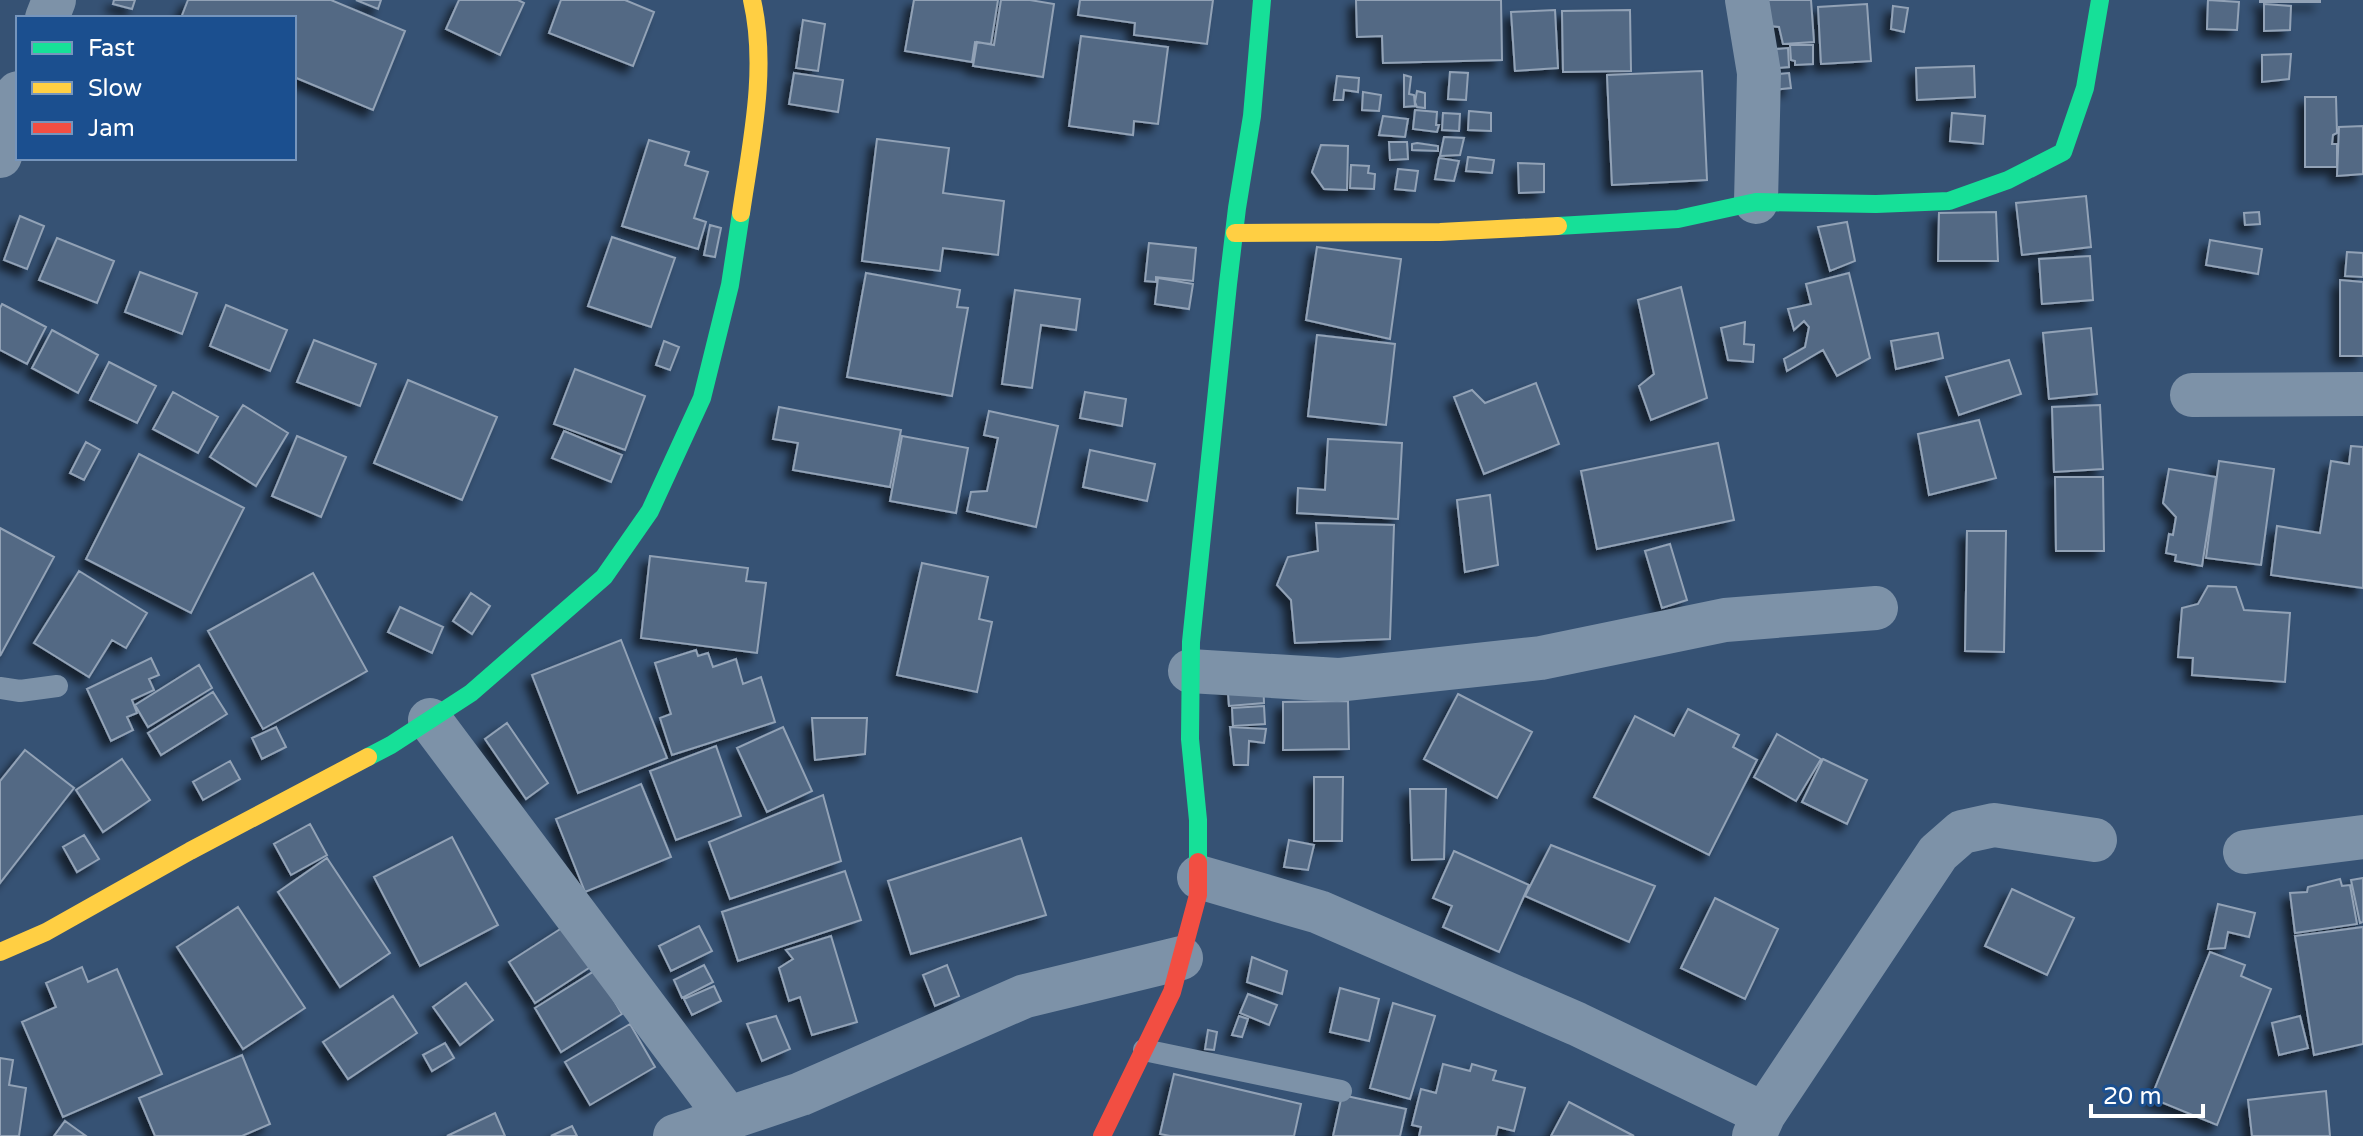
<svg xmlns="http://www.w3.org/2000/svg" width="2363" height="1136" viewBox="0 0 2363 1136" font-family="'Varela Round',sans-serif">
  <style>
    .building { fill: #526984; stroke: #92a2b6; stroke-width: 2; filter: url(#shadow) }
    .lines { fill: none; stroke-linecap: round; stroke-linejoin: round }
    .lane { stroke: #7d92a8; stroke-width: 22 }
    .street { stroke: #7d92a8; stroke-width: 44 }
    .fast { stroke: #16e098; stroke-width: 18 }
    .slow { stroke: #ffcf43; stroke-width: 18 }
    .jam { stroke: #f24e42; stroke-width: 18 }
  </style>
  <defs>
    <filter id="shadow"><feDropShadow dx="-7" dy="7" stdDeviation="4" flood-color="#0009"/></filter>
  </defs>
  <rect width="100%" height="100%" fill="#365274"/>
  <path class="building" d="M114 0H135L132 9 113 4Z
    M188 0H331L405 31 373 110 294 77V18H181Z
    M356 0H381L378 9Z
    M459 0H518L524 3 500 55 446 29Z
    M561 0H625L654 12 633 66 549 33Z
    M914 0H998L991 44 975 42 972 62 905 51Z
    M1001 0H1030L1054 4 1043 77 973 66 977 42 994 45Z
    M1080 0H1213L1207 44 1134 35 1135 23 1078 15Z
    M1356 0H1501L1502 60 1383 63 1382 36 1357 37Z
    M1758 0H1811L1814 42 1783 44 1779 27 1760 25Z
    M2208 0 2239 2 2237 30 2207 29Z
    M2260 0H2320V2H2260Z
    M1867 4 1871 61 1821 64 1818 7Z
    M2264 4 2291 6 2290 30 2264 31Z
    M1893 6 1908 8 1904 32 1891 29Z
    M1555 10 1558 68 1515 71 1511 12Z
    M1630 10 1631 71 1563 72 1562 11Z
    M803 20 825 24 818 71 796 68Z
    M1081 36 1168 47 1158 124 1134 121 1133 135 1069 126Z
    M1790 45H1813V64L1795 65V61L1791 60Z
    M1788 48 1789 67 1767 69 1765 50Z
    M2291 54 2289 79 2262 82V55Z
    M1974 66 1975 97 1917 100 1916 68Z
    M1702 71 1707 180 1612 185 1607 75Z
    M1450 72 1468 73 1466 100 1448 99Z
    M794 73 843 80 838 112 789 104Z
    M1789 73 1791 88 1771 90 1770 75Z
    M1404 75 1411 77 1409 94 1414 95 1415 106 1404 107Z
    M1337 76 1359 78 1358 92 1344 90 1343 100H1334Z
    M1417 91 1425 93V108L1417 107 1415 102Z
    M1363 92 1381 95 1379 111 1362 110Z
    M2305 97H2336L2337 133 2333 135 2332 144H2337V167H2305Z
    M1415 110 1437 112 1436 125H1439L1437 132 1413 129Z
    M1469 111 1491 113V131L1468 130Z
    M1443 113 1460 114 1459 131 1442 130Z
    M1952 113 1985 116 1983 144 1950 141Z
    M1383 116 1408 119 1405 137 1379 135Z
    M2363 126V174L2337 176 2339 127Z
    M1444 137 1464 138 1460 155 1440 156Z
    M877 139 949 148 943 193 1004 201 998 255 943 248 940 271 862 261Z
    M649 140 689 152 685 165 708 172 694 218 706 222 698 249 622 226Z
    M1389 142H1407L1408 159 1390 160Z
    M1417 143 1438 146V151L1412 150V144Z
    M1321 145 1348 146 1347 190 1324 189 1312 172Z
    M1468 157 1494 160 1492 173 1466 171Z
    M1439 158 1459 161 1454 181 1435 179Z
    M1518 163 1544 164V192L1519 193Z
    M1351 165 1369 166 1368 173 1375 174 1374 189 1350 188Z
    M1398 169 1418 171 1415 191 1395 189Z
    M2086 196 2091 247 2022 255 2016 203Z
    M1996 212 1998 261H1938L1939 213Z
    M2259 212 2260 224 2245 225 2244 213Z
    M20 216 44 226 27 269 4 260Z
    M1847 222 1855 261 1830 271 1818 227Z
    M710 225 721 228 715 257 704 255Z
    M612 237 675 258 651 327 588 306Z
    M57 238 114 261 97 303 39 280Z
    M2210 240 2262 249 2258 274 2206 265Z
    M1149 243 1196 248 1193 281 1156 277V282L1145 281Z
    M1317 247 1401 259 1390 339 1306 320Z
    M2347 252 2363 253V277L2345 276Z
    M2090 256 2093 300 2042 304 2039 259Z
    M140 272 197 293 182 334 125 312Z
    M866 273 960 290 957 307 968 308 952 396 847 377Z
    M1849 273 1870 358 1837 376 1823 350 1787 371 1784 359 1805 347 1809 327 1804 321 1794 330 1788 309 1811 304 1806 284Z
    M1158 278 1193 284 1189 309 1155 304Z
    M2340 280 2363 282V356H2340Z
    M1681 287 1707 398 1651 420 1639 386 1654 374 1638 300Z
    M1015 290 1080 299 1076 330 1041 325 1032 388 1002 384Z
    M2 304 46 327 27 364 0 350V308Z
    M226 305 287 330 270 371 210 346Z
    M1745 322 1744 344 1754 345 1753 362 1728 360 1721 328Z
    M2091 328 2097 394 2049 399 2043 333Z
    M52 330 98 355 78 393 32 368Z
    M1938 333 1943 358 1896 369 1891 341Z
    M1317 335 1395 344 1386 425 1308 416Z
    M314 340 376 364 360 406 297 382Z
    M664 341 679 347 670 370 656 365Z
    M2009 360 2021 394 1959 415 1946 377Z
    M109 362 156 386 137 423 90 400Z
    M575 369 645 396 625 450 554 424Z
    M408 380 497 417 462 500 374 463Z
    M1536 383 1559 444 1484 474 1454 397 1472 390 1485 403Z
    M173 392 218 417 198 453 153 429Z
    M1085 392 1126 399 1122 426 1080 418Z
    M243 405 288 433 256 486 210 457Z
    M2100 405 2103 469 2054 472 2052 407Z
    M779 407 901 430 890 487 793 470 798 443 773 439Z
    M989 411 1058 426 1036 527 967 511 971 492 987 491 998 438 984 435Z
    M1979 420 1996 478 1929 495 1918 434Z
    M564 431 622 455 611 482 552 458Z
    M297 436 346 457 321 517 272 496Z
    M902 436 968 448 956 513 890 501Z
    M1328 439 1402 443 1398 519 1297 513 1298 488 1325 490Z
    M86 442 100 450 84 480 70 473Z
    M1718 443 1734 520 1597 549 1581 471Z
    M2351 446 2363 447V588L2271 575 2277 526 2320 533 2331 461 2349 464Z
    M1090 450 1155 464 1147 501 1083 487Z
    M139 454 244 508 191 613 86 559Z
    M2219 461 2274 469 2261 565 2206 558Z
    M2169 469 2216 477 2202 566 2175 561 2176 555 2166 553 2169 534 2173 535 2176 517 2163 503Z
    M2055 477H2103L2104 551H2056Z
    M1490 495 1498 565 1465 572 1457 500Z
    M1316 523 1394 525 1390 639 1295 643 1291 600 1277 585 1288 557 1318 551Z
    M0 528 54 557 0 656Z
    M1967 531H2006L2004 652 1965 651Z
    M1670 544 1687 600 1662 608 1645 551Z
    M650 556 748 568 746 581 766 583 757 653 641 638Z
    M922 563 988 577 979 619 992 622 977 692 897 675Z
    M79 571 147 613 126 648 112 640 89 677 34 643Z
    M313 573 367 671 263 729 208 631Z
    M2208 586 2236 587 2244 610 2290 613 2285 682 2192 675 2193 658 2178 657 2182 608 2198 604Z
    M471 593 490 606 472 634 453 621Z
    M400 607 443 627 432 653 388 632Z
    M621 640 667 758 578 793 532 675Z
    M696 650 698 656 708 653 713 667 736 659 743 684 761 677 775 722 672 755 660 718 671 714 655 663Z
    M151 658 159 675 149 679 154 690 132 700 137 713 127 717 133 730 111 741 87 689Z
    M199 665 212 688 148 727 135 705Z
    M1263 678 1264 703 1229 706 1227 680Z
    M213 692 227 714 161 755 148 733Z
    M1458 694 1532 732 1497 798 1424 759Z
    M1348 701 1349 749 1283 750V702Z
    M1264 706 1265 724 1233 726 1232 708Z
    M1688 709 1739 735 1733 747 1757 760 1709 855 1594 797 1635 716 1674 736Z
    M812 718H867L865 754 815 760Z
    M507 723 548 783 526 799 485 739Z
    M276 727 286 747 262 759 252 738Z
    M783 727 812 791 767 812 737 748Z
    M1230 727 1266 729 1264 743 1249 741 1248 765H1234Z
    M1777 734 1821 759 1796 801 1754 777Z
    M716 746 741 816 676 840 650 771Z
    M25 750 74 788 0 883V781Z
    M122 759 150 800 103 832 76 790Z
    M1823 759 1867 780 1847 824 1802 802Z
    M230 761 240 779 203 800 193 782Z
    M1314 777H1343L1342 841H1314Z
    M641 784 671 857 585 892 556 819Z
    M1410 789H1446L1444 859 1412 860Z
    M823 795 841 861 730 899 709 842Z
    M310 824 327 855 291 875 274 844Z
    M84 835 99 859 77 872 63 847Z
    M452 837 498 925 420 966 374 877Z
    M1021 838 1046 915 911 954 888 881Z
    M1289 840 1314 845 1308 870 1284 867Z
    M1551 845 1655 886 1629 942 1525 896Z
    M1454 851 1529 885 1499 952 1443 927 1452 906 1433 898Z
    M327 858 390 953 340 987 278 892Z
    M845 871 861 920 738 961 722 912Z
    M2363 878V922L2360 923 2351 880Z
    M2340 879 2342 886 2350 885 2357 924 2295 933 2290 893 2307 892 2308 887Z
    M2012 889 2074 918 2047 975 1985 946Z
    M1715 898 1778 929 1745 999 1681 968Z
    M2218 904 2255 913 2249 937 2228 932 2225 948 2208 949Z
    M238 907 305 1008 243 1049 177 947Z
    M568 924 595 964 535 1003 509 962Z
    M699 926 712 951 671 971 659 946Z
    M2363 927V1044L2314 1055 2295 936Z
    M831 936 857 1022 812 1035 800 997 789 1001 779 968 793 959 786 950Z
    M2210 952 2245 965 2241 976 2271 989 2217 1125 2151 1098Z
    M1252 957 1287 971 1282 994 1247 982Z
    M704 965 713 982 682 998 674 980Z
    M947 965 959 996 935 1006 923 975Z
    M82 967 88 982 117 969 162 1074 63 1117 22 1022 56 1007 46 983Z
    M596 970 622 1014 561 1052 535 1008Z
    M466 983 493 1020 460 1045 433 1007Z
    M714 986 721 1001 692 1015 684 999Z
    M1340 988 1379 999 1369 1041 1330 1032Z
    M1248 994 1277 1005 1269 1025 1240 1013Z
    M393 996 417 1033 348 1079 323 1042Z
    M1393 1003 1435 1016 1410 1099 1370 1088Z
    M776 1016 790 1049 762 1061 747 1024Z
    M1239 1016 1248 1019 1242 1037 1232 1035Z
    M2300 1016 2308 1048 2279 1055 2272 1023Z
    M630 1024 655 1067 590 1105 565 1062Z
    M1208 1030 1217 1032 1214 1050 1205 1049Z
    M445 1043 454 1058 432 1071 423 1055Z
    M242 1055 270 1124 242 1136H155L139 1098Z
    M0 1058 13 1060 9 1085 26 1088 19 1136H0Z
    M1443 1064 1470 1071 1472 1064 1496 1071 1493 1080 1525 1088 1514 1131 1498 1127 1496 1136H1419L1421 1127 1412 1125 1421 1089 1436 1093Z
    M1174 1074 1301 1104 1294 1136H1170L1160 1134Z
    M2326 1091 2330 1136H2252L2248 1100Z
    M1342 1095 1406 1109 1400 1136H1333Z
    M1569 1102 1634 1136H1551Z
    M495 1113 505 1136H447Z
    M65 1121 86 1136H54Z
    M572 1126 577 1136H551Z"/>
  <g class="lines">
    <path class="lane" d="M0 688 20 691 57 686
      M1144 1050 1341 1091"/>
    <path class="street" d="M1747 0 1759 73 1756 202
      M47 18 54 0
      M0 156 18 93
      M2192 395 2363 394
      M1190 671 1338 680 1541 658 1725 620 1876 608
      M430 720 728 1118
      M2245 852 2363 837
      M1199 877 1319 912 1577 1024 1764 1114
      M675 1136 801 1094 1025 996 1181 958
      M1754 1136 1764 1114 1938 853 1962 832 1994 825 2095 840"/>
    <path class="fast" d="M1558 226 1678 219 1756 202 1876 204 1949 201 2008 180 2063 152 2085 88 2100 0
      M368 757 391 745 471 693 604 577 650 511 702 398 730 285 741 213
      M1198 862V820L1190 739 1191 642 1228 284 1237 208 1252 116 1262 0"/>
    <path class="slow" d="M741 213C751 144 768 69 752 0
      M1235 233 1440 232 1558 226
      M0 952 46 932 190 851 368 757"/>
    <path class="jam" d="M1102 1136 1172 992 1198 895V862"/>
  </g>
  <rect x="16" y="16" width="280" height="144" fill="#1b4f8f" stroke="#7695bc" stroke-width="2"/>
  <rect x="32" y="42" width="40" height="12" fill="#16e098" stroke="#7695bc" stroke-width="2"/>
  <text x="88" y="56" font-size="24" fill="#ffffff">Fast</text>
  <rect x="32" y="82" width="40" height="12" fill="#ffcf43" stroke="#7695bc" stroke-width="2"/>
  <text x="88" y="96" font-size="24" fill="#ffffff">Slow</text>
  <rect x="32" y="122" width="40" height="12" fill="#f24e42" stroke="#7695bc" stroke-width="2"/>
  <text x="88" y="136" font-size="24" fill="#ffffff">Jam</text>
  <path d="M2091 1104v12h112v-12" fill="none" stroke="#ffffff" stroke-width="4"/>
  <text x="2103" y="1104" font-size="24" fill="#ffffff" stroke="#1b4f8f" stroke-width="6" paint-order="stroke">20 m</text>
</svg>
